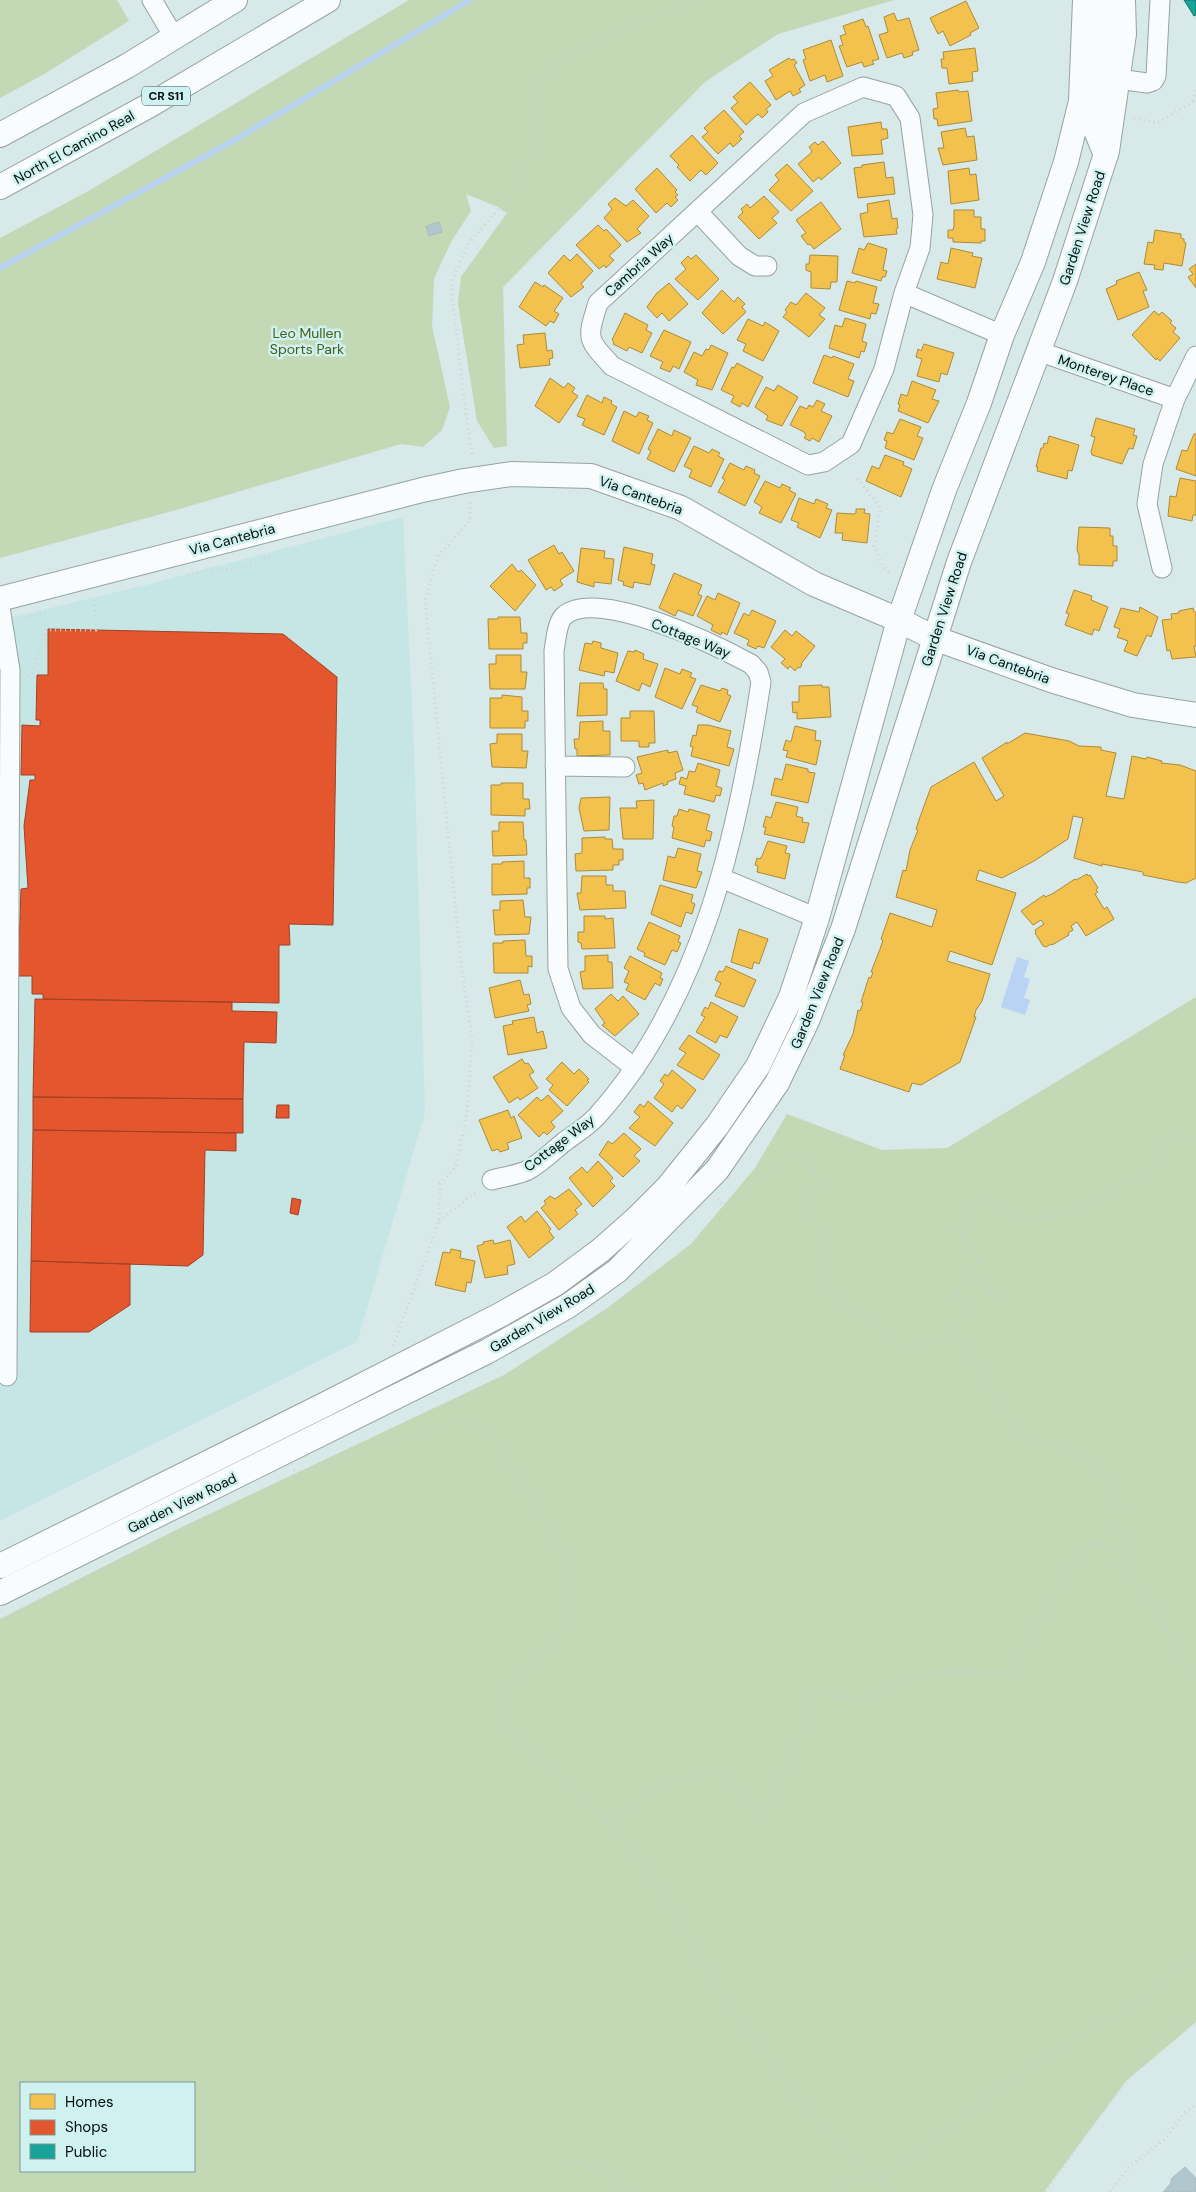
<svg xmlns="http://www.w3.org/2000/svg" width="1196" height="2192" viewBox="0 0 1196 2192" font-family="'DM Sans',sans-serif">
  <style>
    .built { fill: #c6e6e5 }
    .green { fill: #c3d8b5; fill-rule: evenodd }
    .water { fill: #b8d3f4 }
    .homes { fill: #f2c14e; stroke: #ab8c3b }
    .shops { fill: #e4572e; stroke: #a14124 }
    .public { fill: #17a398; stroke: #11776f }
    .lines { fill: none; stroke-linecap: round; stroke-linejoin: round }
    .stream { stroke: #b8d3f4; stroke-width: 5.5 }
    .building { fill: #afc7cd; stroke: #adbbbd }
    .minor-casing { stroke: #95a3a2; stroke-width: 21 }
    .major-casing { stroke: #95a3a2; stroke-width: 26 }
    .path { stroke: #ced4d4; stroke-width: 3; stroke-dasharray: 1 4; stroke-linecap: butt }
    .minor { stroke: #f9fcfc; stroke-width: 19 }
    .major { stroke: #f9fcfc; stroke-width: 24 }
    .labels { text-anchor: middle; dominant-baseline: central; stroke-width: 5; stroke-linejoin: round; paint-order: stroke }
    .shield { fill: #cff1ef; stroke: #415352; stroke-width: 1 }
    .shield-label { font-size: 12px; font-weight: bold; fill: #040f0e }
    .street-label { font-size: 14px; fill: #040f0e; stroke: #cff1ef }
    .park-label { font-size: 14px; fill: #485e18; stroke: #cff1ef }
  </style>
  <rect width="100%" height="100%" fill="#d7e9e8"/>
  <path class="built" d="M403 517 414 748 425 1113 357 1342 0 1521V620L150 584Z"/>
  <path class="green" d="M0 0H117L129 21 46 73 0 98Z
    M409 0H894L778 34 706 81 503 287 507 446 494 448 477 421 458 303 461 277 507 213 498 207 466 194 471 211 451 242 434 279 432 326 450 407 442 430 423 447 401 444 176 510 0 558V238L85 193Z
    M1196 997V2022L1126 2081 1044 2192H0V1619L182 1527 504 1375 606 1309 691 1244 755 1168 787 1114 882 1150 947 1148ZM21 2083H194V2171H21Z"/>
  <path class="water" d="M1017 957 1029 961 1024 977 1030 979 1024 998 1030 1000 1025 1015 1001 1007Z"/>
  <path class="homes" d="M966 1 979 28 970 33 971 35 950 46 943 31 938 34 930 18Z
    M894 13 897 21 909 18 919 50 912 52 913 55 904 58 902 53 887 58 879 35 888 32 884 17Z
    M863 19 866 27 868 26 879 59 872 61 874 64 864 67 862 62 847 67 839 46 843 45 840 36 846 34 843 26Z
    M831 40 843 76 827 82 825 75 810 81 803 60 806 59 803 50Z
    M975 48 978 71 972 72 973 81 949 84 947 68H942L941 59H944L943 52Z
    M789 58 791 60 794 59 797 63 794 65 805 85 799 89 801 92 793 96 790 91 776 100 765 81 773 76 769 70Z
    M750 82 771 105 766 109 768 112 762 118 758 114 746 125 731 108 738 102 733 97Z
    M958 90 959 92 968 91 972 121 938 126 937 119H934L933 109 938 108 936 93Z
    M724 110 744 132 739 136 742 139 733 147 730 143 718 154 702 137 708 132 704 128Z
    M881 122 882 129H887L888 138 881 140 883 154 852 156 848 127Z
    M965 128 967 137 974 136 977 160 943 165 938 148H944L941 132Z
    M692 135 718 163 706 175 701 170 690 181 677 167 679 165 670 156Z
    M823 141 841 163 821 180 819 177 813 182 798 164 811 153 812 151 809 147 815 142 818 145Z
    M884 162 886 178 893 177 895 194 858 198 854 168 862 167V165Z
    M787 164 813 191 791 211 769 190 779 180 775 175Z
    M657 168 677 190 675 192 678 195 675 197 678 200 671 207 667 203 656 213 635 189Z
    M969 168 970 175 976 174 979 200 951 204 948 171Z
    M764 196 779 212 772 218 777 223 759 239 738 217 743 212 741 209 747 204 750 208Z
    M615 198 626 206 633 200 649 216 637 229 641 233 627 242 604 218 612 209 608 204Z
    M889 200 892 219 897 218 898 228 896 229 897 234 864 237 860 214 868 212 867 204Z
    M821 202 841 229 814 249 810 244 808 245 801 236 806 233 796 220Z
    M954 210H974V217H981V229H985V241H981V243L953 242V238H948V230H953L954 226Z
    M598 225 604 231 606 229 621 245 609 256 614 260 606 268 604 265 599 269 576 245Z
    M1155 230 1181 234V238L1184 239V242L1186 243 1182 266 1164 263 1163 270 1154 269 1155 265 1144 264 1148 242 1153 243Z
    M868 243 887 249 883 270 887 271 885 277H882L881 281 852 273 859 248 864 250Z
    M951 248 973 253 972 256 982 258 975 288 937 279 941 262 948 264Z
    M577 254 593 271 581 284 584 287 571 297 548 273 564 255 570 261Z
    M696 255 719 279 698 300 675 279 686 269 681 263 688 256 691 259Z
    M810 255 838 256 837 282H831L830 289 811 288V272L806 270V264H809Z
    M1196 264V288L1188 277 1193 274 1189 269Z
    M1139 272 1147 290 1143 291 1149 307 1118 320 1106 289 1117 284 1116 281Z
    M847 281 855 283 856 281 877 287 873 303 879 304 876 314 871 313 870 319 839 310Z
    M535 282 543 287 544 285 563 298 554 311 559 314 554 323 550 321 546 326 519 307Z
    M669 283 688 304 669 321 662 313 657 318 647 307 656 294Z
    M722 290 734 302 738 297 745 304 742 307 746 312 723 334 702 313Z
    M806 293 825 308 819 315 825 319 809 337 783 317 787 312 785 310 791 302 796 305Z
    M1154 311 1159 315 1162 312 1172 321 1170 323 1176 328 1173 332 1180 338 1160 361 1157 358 1156 360 1132 335Z
    M625 313 648 325 646 330 652 333 642 353 629 347 627 351 613 344 614 342 612 340Z
    M845 318 866 324 862 341 867 343 864 352 861 351 859 358 829 348 835 325 842 327Z
    M748 319 763 326 765 322 779 331 763 361 743 351 746 344 737 340Z
    M664 330 691 342 679 369 673 366 670 372 660 368 663 362 650 356Z
    M545 333 547 351 552 350 553 358 549 359 550 365 520 368 517 345 524 344 523 335Z
    M924 344 954 353 947 375 941 373 939 382 917 376 922 359 916 357 918 349 921 351Z
    M711 345 728 353 712 390 696 385 698 380 684 372 694 352 702 356 706 349 709 350Z
    M824 355 832 358 833 356 854 364 848 379 854 381 848 397 813 383Z
    M737 363 763 377 748 407 742 403 740 407 731 402 734 396 721 390 732 367 734 368Z
    M550 378 564 388 568 383 575 388 572 392 578 396 559 423 535 406Z
    M912 381 936 390 932 399 939 401 928 423 898 411 900 405 898 404 901 394 907 396Z
    M778 385 798 397 782 426 766 420 768 416 755 407 766 387 774 391Z
    M587 395 602 403 604 397 612 401 611 404 617 407 604 435 582 425 585 419 577 416Z
    M817 400 825 404 821 411 832 416 819 442 812 438 810 441 804 438 806 435 804 432 790 425 800 406 807 409 809 405 813 407Z
    M624 411 636 417 639 412 649 416 647 420 653 423 639 454 612 441Z
    M1096 418 1135 429 1133 435 1137 436 1133 449 1129 448 1122 464 1092 455 1091 452 1095 437 1091 436Z
    M900 419 921 427 917 436 923 438 914 460 885 448 887 441 884 440 887 432 893 434Z
    M658 429 672 436 674 430 691 438 674 472 647 459 651 451 648 449Z
    M1194 434H1196V476L1176 469 1182 450 1187 451Z
    M1049 436 1079 445 1072 471 1068 470 1067 479 1037 471 1038 467H1036L1041 448H1043L1044 443 1047 444Z
    M694 446 709 453 712 449 720 453 718 456 724 459 711 487 689 477 692 470 684 466Z
    M885 455 904 462 903 465 912 469 901 497 866 481 872 466 879 469Z
    M730 463 744 470 746 466 755 470 754 473 760 476 745 506 718 492 725 480 722 478Z
    M1180 478 1196 481V515H1193L1192 521 1168 516 1170 496 1176 497Z
    M765 481 780 488 782 484 791 488 789 490 796 494 781 523 759 513 762 507 754 502Z
    M799 498 814 504 816 499 828 504 826 508 832 510 820 538 797 527 799 523 791 520Z
    M856 509H865L864 513 870 514 867 543 842 540 843 533H835L837 513 854 514 856 513Z
    M1079 527 1110 528V536H1113V546H1117V561H1113V566L1079 565V555L1077 550Z
    M554 545 559 554 562 552 574 571 560 580 563 585 554 591 551 587 546 590 528 560Z
    M624 547 653 554 651 564 655 565 650 585 634 582 633 588 623 585 624 582 618 580Z
    M581 548 605 551 604 558 614 559 611 584 594 582V587L577 582Z
    M512 564 518 572 521 570 536 585 515 611 490 586Z
    M674 573 702 585 698 594 702 596 693 616 678 610 675 616 659 608Z
    M1074 590 1092 596 1091 600 1108 607 1099 631 1094 629 1092 635 1065 625 1069 614 1066 613Z
    M718 593 740 603 727 635 722 632 721 635 711 630 713 625 697 616 707 596 715 600Z
    M1140 607 1158 617 1151 637 1147 635 1137 656 1124 651 1128 641 1117 637 1120 629 1114 627 1121 608 1139 612Z
    M1193 608 1194 612H1196V646H1194L1196 657 1172 659 1170 650 1167 651 1162 620 1172 619 1171 614 1179 613V611Z
    M752 610 776 621 764 648 758 646 756 649 747 645 749 640 734 633 744 613 749 616Z
    M498 617H520L521 633H527V643H523V649H489L488 619H498Z
    M785 630 792 636 796 631 815 646 801 664 802 665 800 668 798 667 795 671 790 666 788 669 781 663 785 659 771 647Z
    M593 641 601 643V648L618 653 614 673 605 671 604 676 579 670 585 643 592 644Z
    M635 650 644 654 643 659 658 664 650 687 642 683 639 691 616 681 628 651 635 652Z
    M496 655H521V672H527L525 689H490L489 664H496Z
    M665 668 680 674 682 669 692 673 690 677 696 679 682 709 655 697Z
    M580 683H603L604 689H607V715L577 716Z
    M701 685 720 691 722 688 728 690 727 694 731 696 720 722 696 712 698 707 692 705Z
    M822 685V687H829L831 717 797 719V712L793 713 792 702H799V686Z
    M502 695 522 697V711H528V721H525V728H490V698H502Z
    M630 711H654L655 743H649V747H639V741H621V718H630Z
    M603 721V731H610V755L577 756V749H575L574 739H579L580 722Z
    M698 725H708L731 731 727 747 734 749 729 766 691 756 693 747 690 746 693 735 696 736Z
    M795 726 816 731 815 740 821 741 816 765 786 757 788 751 783 750 786 740 791 742Z
    M1025 733 1069 741 1079 746 1101 747V750L1116 753 1106 796 1124 799 1132 756 1146 759 1147 757 1162 761 1161 763 1180 765 1196 771V878L1186 883 1178 882 1143 875V872L1102 864V866L1074 858 1083 818 1073 816 1068 839 1034 861 1002 878 979 870 976 880 1016 893 992 965 950 951 947 961 990 974 982 1001 976 1010 974 1017H976L960 1062 921 1085 912 1083 909 1092 840 1069 845 1055H843L853 1034 858 1010 860 1011 863 1003 861 1002 869 977 871 978 873 972H871L880 949 883 940 881 939 890 913 932 927 937 910 896 897 903 870 906 871 910 850 918 830 916 829 920 817 931 787 974 762 996 801 1004 796 982 758 1007 742V744Z
    M497 734H522V751H528L526 768 492 767 490 744 497 743Z
    M668 750V753L677 751 683 770 675 773 676 779 667 782 668 784 663 786V783L645 790 643 783 639 784 636 775 642 773 637 757Z
    M698 763 720 770 716 786 722 788 720 796 716 795 714 802 684 794 686 786 679 784 681 777 687 779 689 771 695 772Z
    M786 764 808 769V772L815 773 808 803 771 795 775 778 782 780Z
    M501 783H523V799H529L530 809H525V816L491 815V785H501Z
    M610 797 609 830 584 831 579 808 581 798Z
    M654 800 653 839H623L620 808H637L636 801Z
    M776 802 798 807 796 816 803 818 802 822 809 823 804 843 764 834 766 827H763L766 816 771 818Z
    M679 809 688 812 689 809 710 815 706 830 712 832 710 841 706 840 704 847 672 838 674 827 672 826 674 816H677Z
    M499 822H523L524 840H526L527 855 493 856 492 831H499Z
    M605 837V839H612L613 849H623V860H619V865H613V870L576 871 575 854 582 853V838Z
    M768 841 787 846 785 853 790 854 785 879 757 872 758 866 755 865 757 858 760 859 762 856Z
    M678 848 701 854 697 871 702 872 696 888 663 880 668 856 675 858Z
    M524 861V878H530V888H527V894L492 895V864H502V862Z
    M1087 874 1088 876 1090 875 1098 888 1096 890 1098 892 1095 894 1104 909 1107 907 1114 919 1086 936 1077 922 1071 926 1073 930 1068 933 1069 935 1052 945 1051 944 1046 947 1043 946 1035 933 1036 932 1035 930 1044 924 1041 920 1033 925 1021 911 1044 895 1045 897 1052 894 1075 879 1076 880Z
    M582 876H606V885H613V891H625L626 908 580 910 577 893H581Z
    M660 885 693 895 691 902 695 904 692 914 686 912 681 927 651 914Z
    M523 900 525 917H531L529 934 495 935 493 910H500V901Z
    M584 916H605V919L613 918 615 948 582 949 581 943 578 942V932H584Z
    M649 922 680 936 678 942 681 943 677 952 672 950 665 965 644 956 645 953 637 949Z
    M739 929 768 939 759 964 754 962 752 969 731 962Z
    M525 940 526 956H532V967L528 966V973H494L493 943H503V941Z
    M608 955V962H612L613 988 583 989 580 972 585 971V956Z
    M630 956 662 973 660 978 663 979 660 986 655 983 645 1000 626 990 629 984 624 982 629 971 624 968Z
    M726 966 756 980 744 1007 715 996 721 983 715 980 719 971 723 972Z
    M520 980 524 995 529 994 531 1004 527 1005 529 1011 495 1018 489 988Z
    M611 994 618 1001 623 996 639 1014 615 1036 602 1025 605 1023 595 1009Z
    M711 1002 738 1017 727 1038 720 1035 716 1043 696 1032 705 1017 701 1015 705 1007 708 1009Z
    M534 1017 537 1033 543 1031 547 1048 508 1055 503 1026 513 1024 512 1021Z
    M689 1035 720 1055 703 1080 677 1065 686 1053 679 1049Z
    M522 1059 525 1064 528 1063 534 1072 529 1075 538 1088 520 1100 518 1097 509 1103 493 1077Z
    M562 1062 574 1074 579 1069 589 1079 587 1080 589 1082 567 1106 549 1090 553 1085 546 1079Z
    M672 1070 696 1090 682 1109 677 1105 672 1112 654 1098 664 1084 660 1081 665 1074 668 1076Z
    M548 1095 563 1111 551 1122 555 1127 547 1135 544 1132 539 1137 518 1115 537 1097 541 1101Z
    M648 1101 673 1123 655 1146 629 1128 640 1117 634 1112 640 1104 644 1107Z
    M508 1110 511 1118 514 1116 522 1138 507 1143 509 1149 500 1152 498 1149 492 1151 479 1120Z
    M624 1133 641 1149 634 1156 640 1161 623 1177 599 1155 608 1141 612 1144Z
    M598 1161 613 1178 610 1181 615 1186 593 1207 569 1178 582 1167 587 1173Z
    M569 1189 582 1204 575 1210 578 1214 559 1230 541 1208 546 1204 544 1201 550 1196 555 1199Z
    M537 1211 551 1229 549 1231 554 1238 529 1258 507 1227 521 1216 525 1222Z
    M493 1240 494 1244 510 1240 515 1264 507 1266 508 1274 485 1278 477 1246 484 1244 483 1242Z
    M451 1249 461 1251 460 1258 475 1261 471 1283 467 1282 465 1292 435 1285 443 1252 450 1253Z"/>
  <path class="shops" d="M48 629 283 634 337 677 333 925 289 924 290 945H279V1003L43 999V994H32V976H18L21 889 28 888 24 826 30 780H35V775H21L22 725 40 726V720H36L37 675H48Z
    M35 999 232 1002V1011L277 1012 276 1043 244 1042 243 1099 33 1097Z
    M33 1097 243 1099V1133L33 1130Z
    M277 1105H289V1118H276Z
    M33 1130 236 1133V1151L205 1150 203 1255 188 1266 31 1261Z
    M292 1198 301 1200 298 1215 290 1213Z
    M31 1261 130 1264V1305L89 1332H30Z"/>
  <path class="public" d="M1184 0H1196V15L1194 16Z"/>
  <g class="lines">
    <path class="stream" d="M0 268 233 141 470 0"/>
  </g>
  <path class="building" d="M439 222 442 232 429 236 426 226Z
    M1185 2167 1196 2178V2192H1163L1171 2183V2179Z"/>
  <g class="lines">
    <g class="minor-casing">
      <path id="minor" d="M152 0 174 37
        M1118 79 1147 83 1153 81 1156 76 1160 0
        M863 87 896 96 910 118 923 215 920 248 904 293 884 369 851 444 824 462 808 465 612 366C586 338 587 339 598 303L804 113Z
        M698 212 739 256 755 266H767
        M904 293 1002 335
        M1038 351 1175 399
        M1162 568 1147 504 1153 464 1175 399 1196 356
        M0 607 10 670 7 1376
        M555 766 625 767
        M721 878 817 918
        M492 1180C503 1177 518 1175 528 1170 541 1163 553 1151 564 1142 575 1134 588 1126 597 1116 702 999 738 834 761 682L758 672 751 664C716 645 599 588 565 615 557 621 556 640 554 651L558 969 571 1008 592 1035 635 1068"/>
    </g>
    <g class="major-casing">
      <path id="major" d="M1103 0 1099 66 1092 121 1106 155
        M0 135 127 66 235 0
        M0 187 150 105 328 0
        M0 599 422 490 464 481 511 474 591 476 681 508 814 584 899 620 934 638 1051 680 1133 705 1196 715
        M0 1566 324 1405 500 1315 555 1284 601 1250 637 1218 668 1187 717 1126 758 1066 791 997 817 918 899 620 944 490 979 403 1002 335 1033 262 1066 162 1081 101 1085 0
        M0 1593 488 1351 568 1306 617 1271 717 1170 777 1083 807 1021 843 929 959 562 1065 281 1107 151 1124 34 1123 0"/>
    </g>
    <path class="path" d="M1193 101 1196 88
      M1134 118 1157 123 1196 100
      M472 454 464 401 451 283 468 244 504 203 528 162 538 116 541 77C569 56 595 39 627 25 649 15 673 14 692 0
      M857 479 879 505 880 511 874 546 882 565 889 572
      M187 575 214 568 233 570 276 555
      M21 620 48 611
      M28 677 32 673 46 630H96L95 597
      M718 1199 723 1205C739 1206 741 1192 753 1183 758 1179 766 1180 771 1175 788 1162 777 1154 806 1156L821 1187C813 1193 806 1199 803 1210 811 1222 825 1233 827 1249 830 1266 825 1286 837 1301 844 1311 853 1312 863 1317 878 1325 892 1339 906 1350L950 1334 963 1342 1002 1411 1018 1429 1031 1439 1052 1447 1073 1449 1098 1469 1113 1487 1121 1513 1118 1527 1129 1550 1118 1563 1131 1574 1146 1599 1164 1614C1164 1635 1179 1663 1196 1676
      M439 1221 477 1191
      M944 1336 964 1318 970 1309 966 1300 956 1299 954 1292 975 1281 996 1298C990 1283 982 1275 966 1272V1267L983 1261C963 1242 959 1242 961 1212L973 1200 986 1199 1022 1221 1072 1212 1095 1202 1104 1194 1126 1181 1141 1178 1151 1172 1161 1148 1172 1131 1196 1146
      M393 1346 439 1221 440 1184 455 1168 467 1114 472 1038 461 964 425 600 438 556 470 520V500
      M294 1470C314 1475 343 1457 363 1450 394 1440 426 1430 458 1421H470L482 1428 494 1437 503 1450 548 1526 565 1561 573 1587 571 1602 563 1627 556 1638 548 1649 513 1680 506 1703V1723L514 1735 544 1763 607 1820 641 1860 695 1948 704 1965 753 2039 826 2131 852 2158 883 2179 890 2192
      M607 1820 676 1779 721 1772 760 1818 784 1770 817 1692 866 1703 904 1678 952 1672 1008 1675 1085 1543 1129 1550
      M562 2165C566 2164 573 2161 578 2162 592 2163 620 2181 629 2192
      M883 2179 928 2144 961 2121 982 2101 1016 2077 1069 2042 1133 2008 1158 1985 1196 1956
      M838 2192V2187L849 2180H863L872 2172
      M1046 2192 1090 2128 1164 2034 1196 2014
      M1110 2192 1129 2167 1165 2139 1184 2113 1196 2105"/>
    <use href="#minor" class="minor"/>
    <use href="#major" class="major"/>
  </g>
  <g class="labels">
    <rect class="shield" x="142" y="86.5" width="48" height="19" rx="4"/>
    <g class="shield-label">
      <text x="166" y="96">CR S11</text>
    </g>
    <g class="street-label">
      <text transform="translate(74 147) rotate(-29)">North El Camino Real</text>
      <text transform="translate(1082 228) rotate(-72)">Garden View Road</text>
      <text transform="translate(639 265) rotate(-42)">Cambria Way</text>
      <text transform="translate(1106 375) rotate(19)">Monterey Place</text>
      <text transform="translate(641 495) rotate(20)">Via Cantebria</text>
      <text transform="translate(232 539) rotate(-15)">Via Cantebria</text>
      <text transform="translate(944 609) rotate(-72)">Garden View Road</text>
      <text transform="translate(691 638) rotate(22)">Cottage Way</text>
      <text transform="translate(1008 664) rotate(20)">Via Cantebria</text>
      <text transform="translate(817 993) rotate(-68)">Garden View Road</text>
      <text transform="translate(559 1143) rotate(-37)">Cottage Way</text>
      <text transform="translate(542 1318) rotate(-31)">Garden View Road</text>
      <text transform="translate(182 1503) rotate(-26)">Garden View Road</text>
    </g>
    <g class="park-label">
      <text x="307" y="333">Leo Mullen<tspan x="307" dy="16">Sports Park</tspan></text>
    </g>
  </g>
  <rect x="20" y="2082" width="175" height="90" fill="#cff1ef" stroke="#7e9795"/>
  <rect x="30" y="2094" width="25" height="15" fill="#f2c14e" stroke="#7e9795"/>
  <text x="65" y="2107" font-size="15" fill="#040f0e">Homes</text>
  <rect x="30" y="2120" width="25" height="15" fill="#e4572e" stroke="#7e9795"/>
  <text x="65" y="2132" font-size="15" fill="#040f0e">Shops</text>
  <rect x="30" y="2144" width="25" height="15" fill="#17a398" stroke="#7e9795"/>
  <text x="65" y="2157" font-size="15" fill="#040f0e">Public</text>
</svg>
